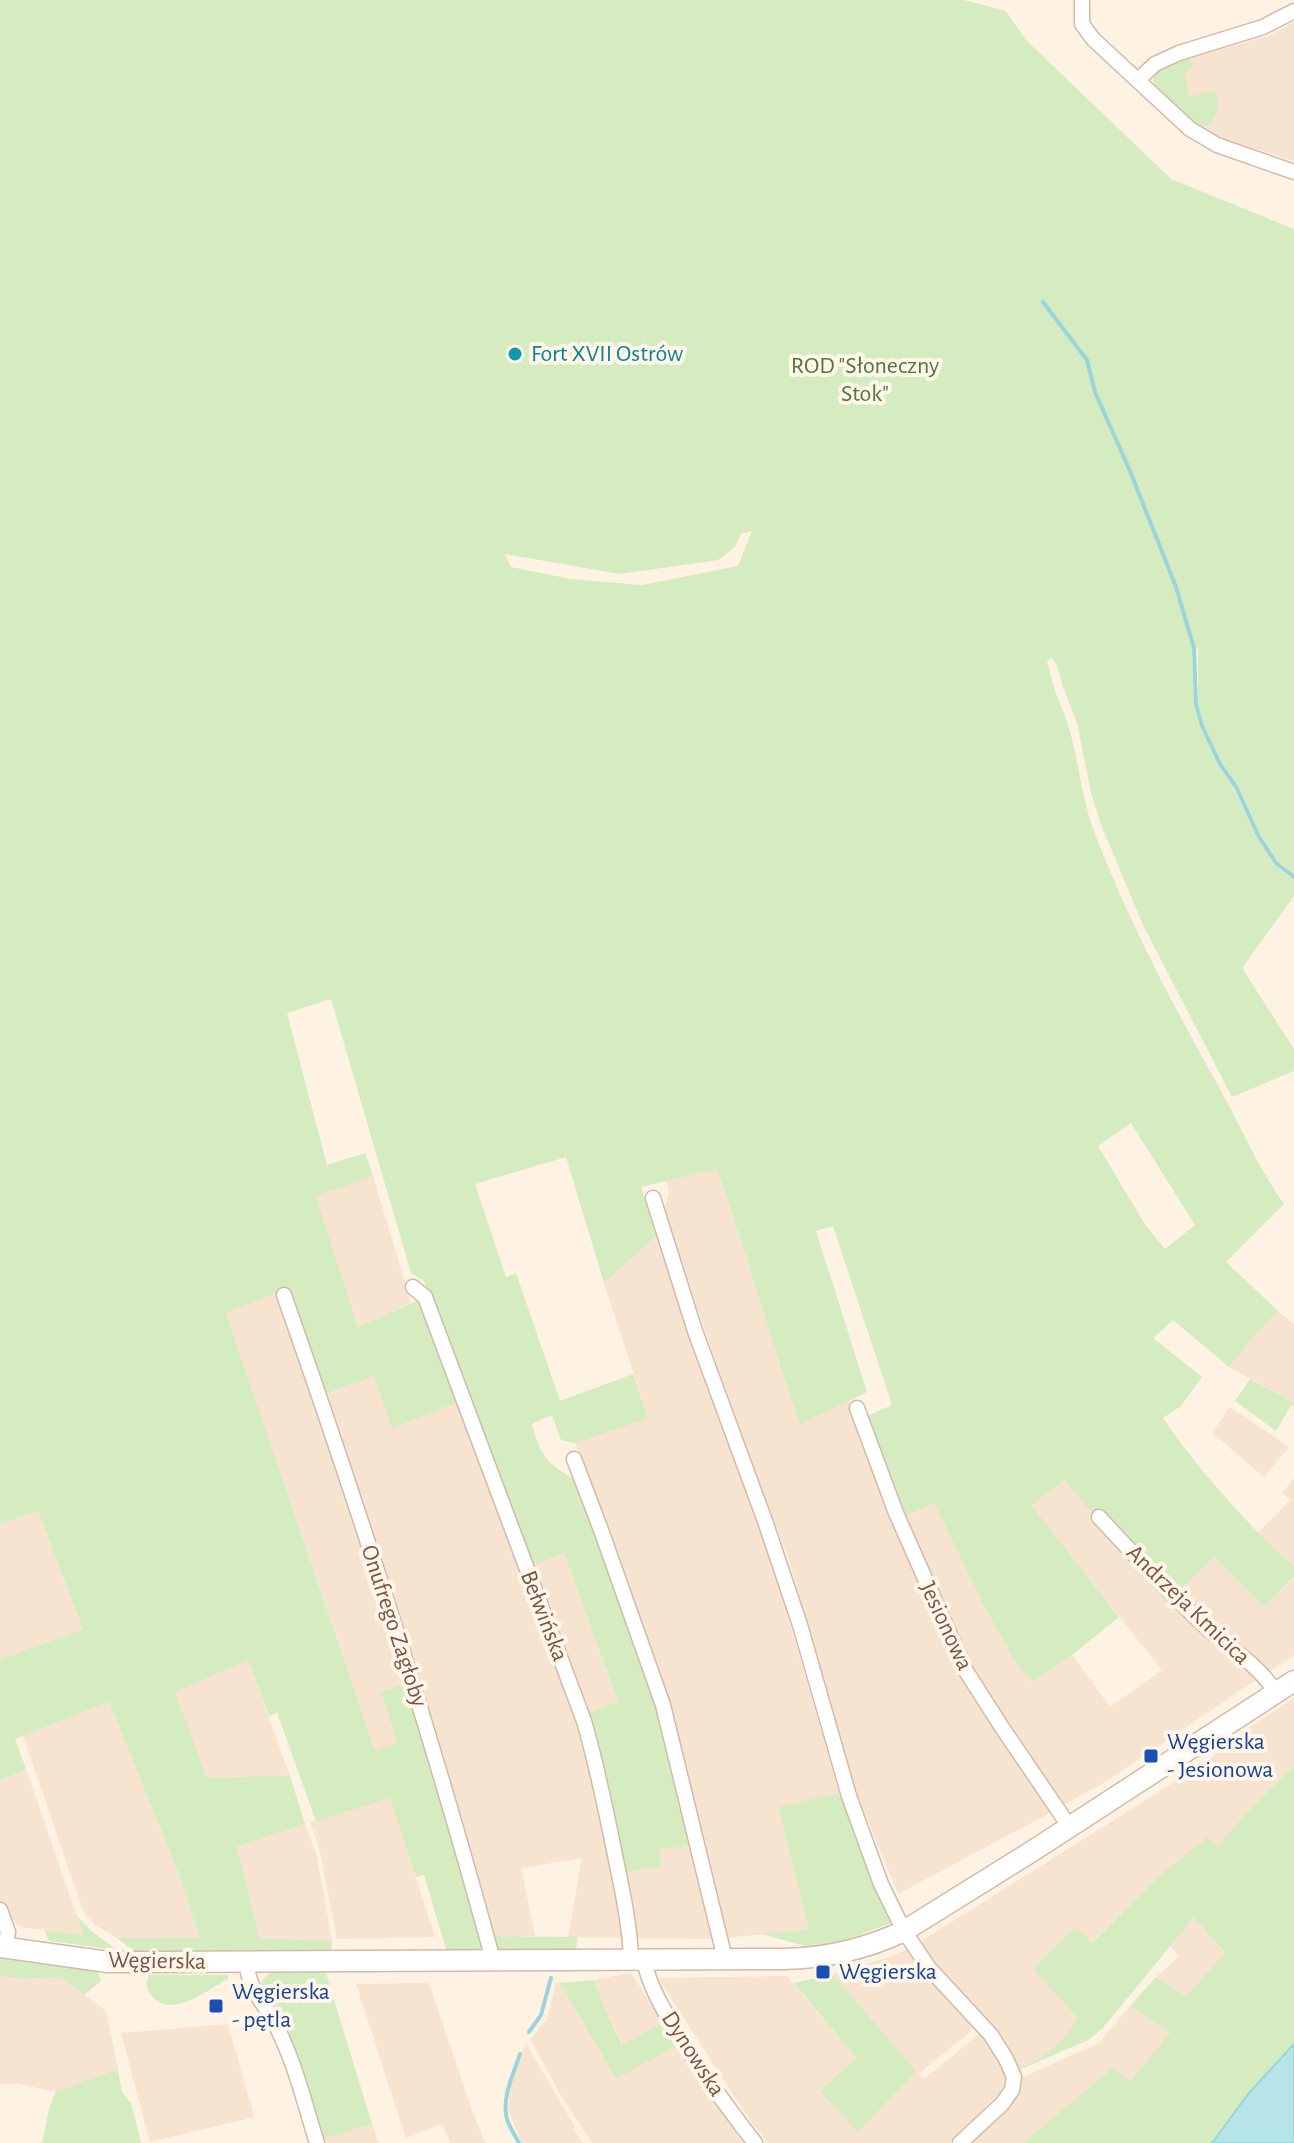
<svg xmlns="http://www.w3.org/2000/svg" width="1294" height="2143" viewBox="0 0 1294 2143" font-family="'Alegreya Sans',sans-serif">
  <style>
    .residential { fill: #f6e3d0 }
    .green { fill: #d4ecc0; fill-rule: evenodd }
    .water { fill: #b6e4e9; stroke: #9bd4db; stroke-width: 2 }
    .lines { fill: none; stroke-linecap: round; stroke-linejoin: round }
    .stream { stroke: #9bd4db; stroke-width: 4 }
    .minor-casing { stroke: #d2baab; stroke-width: 17 }
    .secondary-casing { stroke: #d5baa8; stroke-width: 23 }
    .minor { stroke: #fff; stroke-width: 14 }
    .secondary { stroke: #fff; stroke-width: 20 }
    .culture-dot { fill: #0f9aa8; stroke: #fff6ea; stroke-width: 3 }
    .transit-dot { fill: #1a4fb4; stroke: #fff6ea; stroke-width: 3 }
    .labels { text-anchor: middle; dominant-baseline: central; stroke-width: 8; stroke-linejoin: round; paint-order: stroke }
    .culture-label { font-size: 24px; fill: #0d838f; stroke: #fff6ea; text-anchor: start }
    .park-label { font-size: 24px; fill: #50783c; stroke: #fff6ea }
    .street-label { font-size: 24px; fill: #785647; stroke: #fff6ea }
    .transit-label { font-size: 24px; fill: #164399; stroke: #fff6ea; text-anchor: start }
  </style>
  <rect width="100%" height="100%" fill="#fef2e3"/>
  <path class="residential" d="M1294 22V161L1212 135 1166 83 1175 62 1271 35Z
    M717 1169 737 1227 779 1363 800 1423 849 1400 892 1514 963 1676 1052 1812 898 1894 855 1789 789 1560 742 1438 664 1212 669 1193 666 1181Z
    M373 1176 411 1303 358 1327 316 1196Z
    M656 1236 779 1578 777 1579 839 1793 778 1808 809 1930 724 1938 666 1699 575 1443 648 1418 604 1283Z
    M278 1292 408 1683 381 1692 397 1744 375 1751 226 1313Z
    M1278 1311 1294 1324V1409L1291 1406 1293 1402 1229 1367 1253 1337Z
    M374 1376 458 1402 581 1724 593 1765 625 1938 568 1937 582 1858 521 1868 535 1936H490L324 1394Z
    M1230 1407 1289 1447 1264 1477 1212 1433Z
    M1294 1478V1567L1258 1533 1290 1500 1282 1493Z
    M1066 1480 1127 1554 1260 1677 1104 1783 1061 1806 970 1670 902 1518 934 1503 982 1602 1032 1682 1072 1655 1110 1707 1162 1670 1030 1505Z
    M38 1511 83 1629 0 1660V1524Z
    M564 1553 618 1701 586 1714 529 1567Z
    M1214 1557 1264 1605 1294 1578V1655L1267 1673 1231 1644 1177 1592Z
    M248 1660 290 1776 207 1779 174 1692Z
    M1294 1698V1766L1249 1810 1217 1848 1208 1838 1160 1875 1091 1943 1033 1968 1077 2017 1071 2030 1058 2046 1017 2071 993 2027 918 1943 1206 1762 1242 1732Z
    M109 1702 177 1869 201 1939 117 1938 95 1925 84 1913 23 1736Z
    M26 1769 75 1911 85 1935 20 1927 0 1905V1780Z
    M390 1797 435 1937 337 1939 319 1847 310 1822Z
    M305 1824 316 1853 332 1940H259L244 1873 235 1847Z
    M689 1845 712 1939 634 1938 622 1873 662 1866 659 1850Z
    M1195 1916 1225 1954 1186 1997 1156 1977 1179 1956 1170 1945Z
    M909 1948 974 2022 969 2033 919 2073 924 2079 983 2031 1008 2073 1003 2089 951 2143H768L749 2119 658 1978 787 1976 856 2058 820 2091 858 2131 864 2013 832 1974 892 1956Z
    M631 1973 663 2023 623 2045 599 1998 601 1997 594 1980Z
    M0 1975 23 1979 60 1977 106 2011 118 2069 56 2092 19 2084H0Z
    M429 1983 472 2110 485 2143H450L442 2124 406 2138 356 1984Z
    M556 1983H560L615 2078 677 2045 743 2143H592L563 2099 530 2039 547 2020Z
    M1130 2006 1170 2033 1130 2083 1113 2069 1023 2143H964L1017 2080 1099 2043Z
    M228 2024 254 2117 150 2142 121 2033Z
    M526 2043 575 2127 573 2129 583 2143H522L508 2110 510 2089Z
    M372 2124 379 2143H320L319 2140Z"/>
  <path class="green" d="M0 0H964L1006 11 1025 39 1171 179 1294 229V875L1277 861 1261 837 1237 785 1222 764 1203 725 1198 706V648L1192 650 1194 707 1200 727 1218 765 1234 789 1258 839 1274 864 1294 880V896L1242 968 1294 1049V1071L1232 1097 1143 925 1102 827 1091 793 1077 723 1063 687 1057 666 1052 658 1047 661C1050 671 1052 681 1055 691 1059 702 1065 713 1068 725 1079 760 1081 796 1094 831 1128 922 1175 1008 1222 1093 1243 1131 1259 1169 1284 1204L1226 1262 1278 1311 1253 1337 1229 1367 1173 1320 1153 1338 1202 1377 1181 1406 1163 1418C1200 1472 1246 1523 1294 1567V1577L1264 1606 1214 1557 1177 1592 1101 1510 1094 1515 1065 1480 1031 1505 1119 1617 1072 1655 1032 1682 1016 1662 982 1602 934 1503 902 1518 865 1417 892 1405 833 1226 816 1231 867 1392 800 1424C770 1340 747 1253 717 1169L641 1187 656 1236 604 1283 566 1157 475 1184 506 1277 516 1273 560 1401 633 1374 648 1418 575 1443 561 1440 552 1415 532 1424C540 1456 547 1463 575 1480L655 1703 689 1845 659 1850 662 1866 622 1873 586 1714 618 1701 564 1553 529 1567 424 1281 411 1273 331 999 287 1013 327 1165 365 1153 373 1176 316 1196 358 1327 419 1300 458 1402 392 1428 374 1376 324 1394 288 1288 226 1313 375 1751 397 1743 381 1692 408 1683 482 1936V1949H446L424 1875 416 1877 390 1798 316 1821 277 1713 269 1716 248 1660 175 1692 207 1778 290 1776 305 1824 236 1847 244 1873 259 1939 332 1940 331 1950 134 1951 117 1938H200L177 1869 109 1702 15 1739 26 1769 0 1780V1660L83 1629 38 1511 0 1524ZM752 531 738 566 642 585 571 579 511 567 505 554 620 574 718 560 735 547 741 534ZM1131 1123 1195 1225 1165 1249 1146 1226 1098 1146Z
    M1190 56 1193 68 1184 72 1190 97 1215 90 1219 104C1217 114 1211 127 1200 129L1156 90C1152 82 1152 75 1158 69Z
    M1250 1379 1293 1402 1276 1431 1235 1401Z
    M1294 1766V2044L1250 2093 1212 2143H1023L1113 2068 1130 2082 1170 2033 1130 2006 1156 1977 1186 1997 1225 1953 1194 1917 1102 2029 1088 2040 1017 2071C1043 2055 1065 2046 1077 2017L1033 1969 1076 1927 1092 1943 1160 1875 1208 1837 1217 1847 1249 1810Z
    M839 1793 886 1902 892 1920 891 1923 845 1940 805 1946 762 1934 809 1930 778 1807Z
    M77 1916 90 1930 117 1950 49 1941 44 1930 84 1935Z
    M490 1936 578 1937 576 1949H492Z
    M0 1957 97 1969 101 1981 84 1995 60 1977 23 1979 0 1975Z
    M281 1970H325L372 2124 319 2140 260 1991C260 1977 269 1973 281 1970Z
    M832 1974 916 2071 858 2132 820 2091 856 2058 794 1983Z
    M149 1975H228V1979L224 1981C205 1992 167 2021 150 1993 145 1986 146 1982 149 1975Z
    M594 1980 601 1997 600 1999 622 2045 663 2023 677 2045 616 2079 560 1983Z
    M118 2069 122 2092 131 2103 141 2143H42L50 2105 56 2092Z"/>
  <path class="water" d="M1294 2044V2143H1212L1249 2093Z"/>
  <g class="lines">
    <path class="stream" d="M1043 302 1087 360 1095 392 1130 471 1176 587 1194 648 1196 705 1202 726 1220 764 1236 787 1259 837 1276 863 1294 877
      M529 2032 541 2015 551 1978
      M519 2143C515 2135 509 2127 507 2119 501 2098 514 2073 520 2054"/>
    <g class="minor-casing">
      <path id="minor" d="M1082 2V24L1093 39 1190 129 1217 145 1294 172
        M1139 79 1155 64 1179 53 1263 27 1294 11
        M653 1198 695 1331 765 1521 800 1625 849 1796 881 1884 904 1931 929 1968 991 2035 1006 2059 1014 2077 1012 2090 1002 2104 960 2143
        M413 1287 425 1297 584 1721C597 1766 606 1810 615 1855 622 1889 630 1925 631 1960
        M284 1295C361 1514 432 1735 493 1960
        M857 1408 896 1513 966 1671 1001 1726 1069 1826
        M574 1459 601 1530 663 1705 725 1959
        M1099 1517C1134 1555 1170 1594 1208 1629 1231 1649 1260 1666 1276 1693
        M0 1910 8 1932 5 1948
        M644 1960C649 1986 663 2009 677 2032 701 2071 727 2107 755 2143
        M247 1962C247 1983 258 1997 269 2013 293 2053 303 2099 317 2143"/>
    </g>
    <g class="secondary-casing">
      <path id="secondary" d="M0 1947 108 1962H154L784 1959C827 1958 866 1949 904 1931L1034 1850 1294 1681"/>
    </g>
    <use href="#minor" class="minor"/>
    <use href="#secondary" class="secondary"/>
  </g>
  <circle class="culture-dot" cx="515" cy="354" r="8"/>
  <g class="transit-dot">
    <rect x="1143" y="1748" width="16" height="16" rx="4"/>
    <rect x="815" y="1964" width="16" height="16" rx="4"/>
    <rect x="208" y="1998" width="16" height="16" rx="4"/>
  </g>
  <g class="labels">
    <g class="culture-label">
      <text x="531" y="354">Fort XVII Ostrów</text>
    </g>
    <g class="park-label">
      <text x="865" y="366">ROD "Słoneczny<tspan x="865" dy="28">Stok"</tspan></text>
    </g>
    <g class="street-label">
      <text transform="translate(1188 1605) rotate(44)">Andrzeja Kmicica</text>
      <text transform="translate(544 1616) rotate(69)">Bełwińska</text>
      <text transform="translate(394 1626) rotate(72)">Onufrego Zagłoby</text>
      <text transform="translate(946 1626) rotate(65)">Jesionowa</text>
      <text transform="translate(157 1961) rotate(1)">Węgierska</text>
      <text transform="translate(693 2054) rotate(57)">Dynowska</text>
    </g>
    <g class="transit-label">
      <text x="1167" y="1742">Węgierska<tspan x="1167" dy="28">- Jesionowa</tspan></text>
      <text x="839" y="1972">Węgierska</text>
      <text x="232" y="1992">Węgierska<tspan x="232" dy="28">- pętla</tspan></text>
    </g>
  </g>
</svg>
